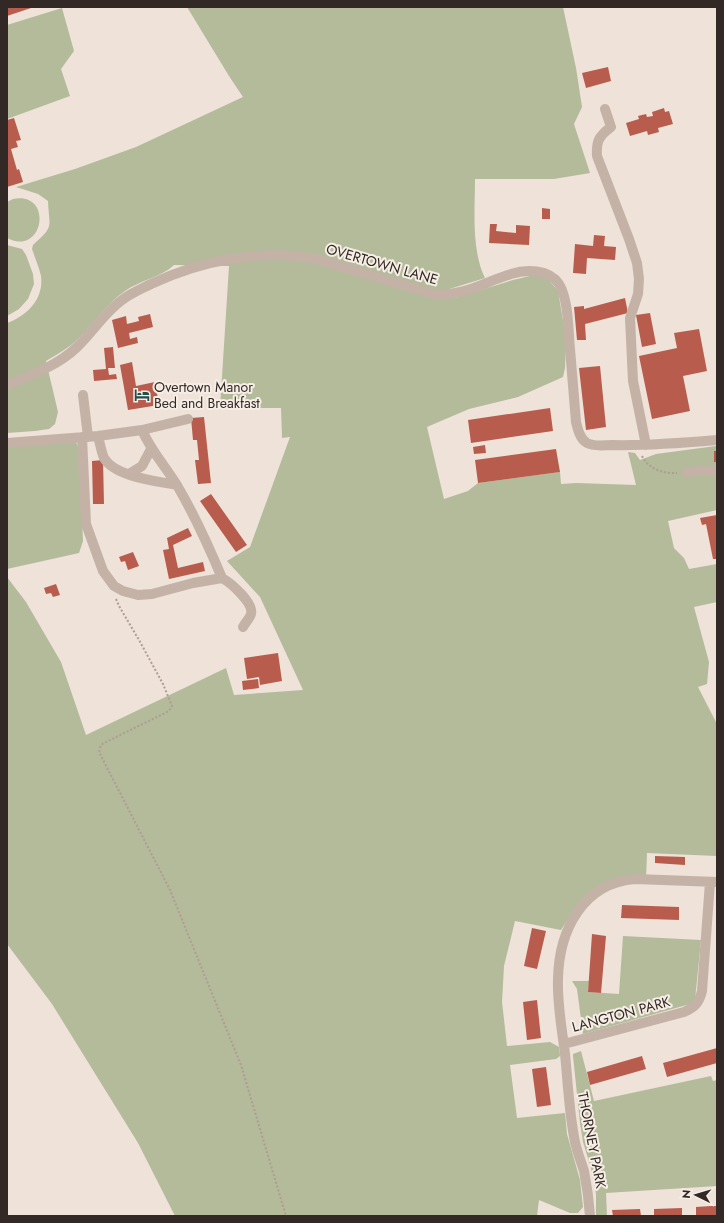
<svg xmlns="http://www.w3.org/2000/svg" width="724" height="1223" viewBox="0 0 724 1223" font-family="Jost,sans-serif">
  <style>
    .green { fill: #b3bb9b }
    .building { fill: #b85d4d }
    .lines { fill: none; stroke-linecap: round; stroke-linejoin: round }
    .path { stroke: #b09c91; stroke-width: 2; stroke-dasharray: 2 2; stroke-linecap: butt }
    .minor { stroke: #c4b2a7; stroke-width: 10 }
    .labels { text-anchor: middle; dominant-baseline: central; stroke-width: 4; stroke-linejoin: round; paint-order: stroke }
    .street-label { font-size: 14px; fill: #322926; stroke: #f6ede5 }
    .poi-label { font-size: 14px; fill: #322926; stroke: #f6ede5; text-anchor: start }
  </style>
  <rect width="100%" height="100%" fill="#eee2d9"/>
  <path class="green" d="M187 7H563L576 68 582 107 574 124 590 173 554 179H475C475 209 471 250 485 278L446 290 455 298 513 280 534 275 548 279 558 291 564 326 566 341 565 368 563 377 518 397 469 409 427 427 444 499 468 491 478 483 560 472 561 484 576 483 636 485 628 452 635 453 640 460 656 454 716 446 717 453V510L668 521 674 548 684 558 689 569 717 564V602L694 607 709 662 707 684 698 687 717 724V856L647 853 646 879 591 891 574 909 561 930 515 921 504 966 502 1002 507 1046 550 1042 559 1047 560 1056 556 1059 510 1065 517 1118 565 1113 567 1134 580 1180 583 1207 578 1213H570L539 1200 537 1216H175L138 1143 52 1004 7 944V577L26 602 61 662 86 735 226 668 234 695 303 690 260 597 227 561 250 547 290 437 282 438 281 408H220L229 266 174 265C160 278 140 280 125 291 107 303 95 322 79 338 70 347 58 354 46 361L58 412 55 424 49 429 35 431 7 433V323C27 316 44 299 41 276 39 267 35 258 32 249L33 245C55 226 49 227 48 201L38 194 16 187 75 169 136 147 243 97 229 76Z
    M62 8 74 51 61 69 70 96 7 119V25Z
    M13 199C54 191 44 257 7 238V202Z
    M7 245 22 249 26 255 33 274 34 284 28 299 19 309 7 316Z
    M76 442 79 449 83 541 79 553 7 569V446Z
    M623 936 701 940 695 1000 690 1004 583 1034 577 989 572 981H589L588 992 619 994Z
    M581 1051 594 1101 711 1076 713 1081 717 1080V1186L606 1193 607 1216H596V1194L591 1168 583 1142 580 1123 573 1056V1054Z"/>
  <path class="building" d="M7 7H34L7 16Z
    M608 67 611 81 586 88 582 73Z
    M664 108 665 112 669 111 673 124 658 128 659 132 648 135 647 131 630 136 626 123 639 119 638 116 646 114 647 117 653 116 652 112Z
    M14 118 21 140 16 141 18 147 11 149 17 170 19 169 23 182 7 187V120Z
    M542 208 550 209V219H542Z
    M490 224H497L496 231 516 233V225L530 226 529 245 489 243Z
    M594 235 605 236 604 246 616 247 615 260 587 258 586 274 573 273 575 244 593 246Z
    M625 298 628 313 585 324 586 340H577L574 307 584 306V309Z
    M650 313 656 344 642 347 636 315Z
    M150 314 153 327 129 333 130 339 137 337 138 343 118 348 112 320 126 316 127 324 139 321 138 317Z
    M699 329 707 371 683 376 690 411 652 419 639 356 677 348 674 333Z
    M113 347 115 368H108L109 375 116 374 117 379 94 381 93 370 106 369 104 348Z
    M132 362 136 386 155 382 159 405 128 410 120 365Z
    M600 366 606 427 586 430 579 368Z
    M550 408 553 431 471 443 468 420Z
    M204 417 211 483 198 484 195 460H199L197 440H193L191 418Z
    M485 445 486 453 474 454 473 447Z
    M556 449 560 472 478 483 475 460Z
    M714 451H717V462H714Z
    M103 460 104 504H93L92 461Z
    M211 494 247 545 236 552 200 501Z
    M717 515V559H713L706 524 702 525 700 518Z
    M188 528 192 536 173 545 178 568 203 562 205 571 169 579 163 550 169 549 167 538Z
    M133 552 139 566 128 570 125 561 121 562 119 557Z
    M56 584 60 595 53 597 51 593 46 594 44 588Z
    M278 653 282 681 260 685 259 677 247 679 244 658Z
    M258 679 259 688 243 690 242 681Z
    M655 856 685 857V865L655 863Z
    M622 905 679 907V920L621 918Z
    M532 928 546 931 537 969 524 966Z
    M592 934 606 936 601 993 588 992Z
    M537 1000 541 1038 527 1040 523 1002Z
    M717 1048V1063L667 1077 663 1063Z
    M642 1056 646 1069 590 1085 587 1072Z
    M546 1067 551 1105 537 1107 532 1069Z
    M711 1206H717V1216H696V1207Z
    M682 1208V1216H654V1209Z
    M640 1209 641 1216H613L612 1210Z"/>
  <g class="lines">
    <path class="path" d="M642 456C649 469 663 474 677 473
      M116 599 119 606 139 640 163 684 172 706 169 711 104 743 101 745 99 752 170 890 241 1065 286 1216"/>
    <path class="minor" d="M605 109 611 127C599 136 596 141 597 156L629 239 637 263 639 279 638 294 630 318 633 381 646 445
      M7 385C31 375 57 366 76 348 92 333 104 313 122 300 131 293 141 289 151 284 202 260 260 249 316 259L433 294C463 297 484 282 511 274 526 269 549 269 559 284 569 301 568 330 570 349 572 373 574 398 576 422 578 430 580 439 587 443 594 447 604 445 612 445 647 446 682 443 717 440
      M83 395 88 437
      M142 430C151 451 166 467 178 487 195 516 209 547 222 578
      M98 436C100 443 101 451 104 458 115 477 157 481 177 485
      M82 437 86 524 103 571 114 586 123 591 138 595 152 594 193 583 222 578C231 583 254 603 251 614 250 618 245 623 243 627
      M7 443 98 436 142 430 188 419
      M687 472 717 470
      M129 474 142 466 151 449
      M564 1044 684 1012C695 1007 699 1003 702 991L710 882
      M590 1216C589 1201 587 1186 584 1171 581 1161 577 1152 575 1142 569 1113 568 1083 565 1054 562 1029 557 1004 558 979 559 930 583 883 635 879L717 882"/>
  </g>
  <defs>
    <g id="hotel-bare" transform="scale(1.2)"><path d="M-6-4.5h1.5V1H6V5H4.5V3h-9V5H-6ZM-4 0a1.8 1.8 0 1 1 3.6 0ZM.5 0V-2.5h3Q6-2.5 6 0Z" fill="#214e4d" stroke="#f6ede5" stroke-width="2.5" paint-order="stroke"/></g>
  </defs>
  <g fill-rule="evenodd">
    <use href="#hotel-bare" x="142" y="395"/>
  </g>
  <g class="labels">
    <g class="street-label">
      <text transform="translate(382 264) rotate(16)">OVERTOWN LANE</text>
      <text transform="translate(621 1014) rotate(-15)">LANGTON PARK</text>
      <text transform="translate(592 1140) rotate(79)">THORNEY PARK</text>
    </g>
    <g class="poi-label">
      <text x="154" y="387">Overtown Manor<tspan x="154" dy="16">Bed and Breakfast</tspan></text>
    </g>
  </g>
  <rect width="724" height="1223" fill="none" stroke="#322926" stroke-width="16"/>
  <g transform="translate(696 1195) rotate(275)" stroke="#f6ede5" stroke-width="3" paint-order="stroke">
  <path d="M0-3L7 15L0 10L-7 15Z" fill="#322926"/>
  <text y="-6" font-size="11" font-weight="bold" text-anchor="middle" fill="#322926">N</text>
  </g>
</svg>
